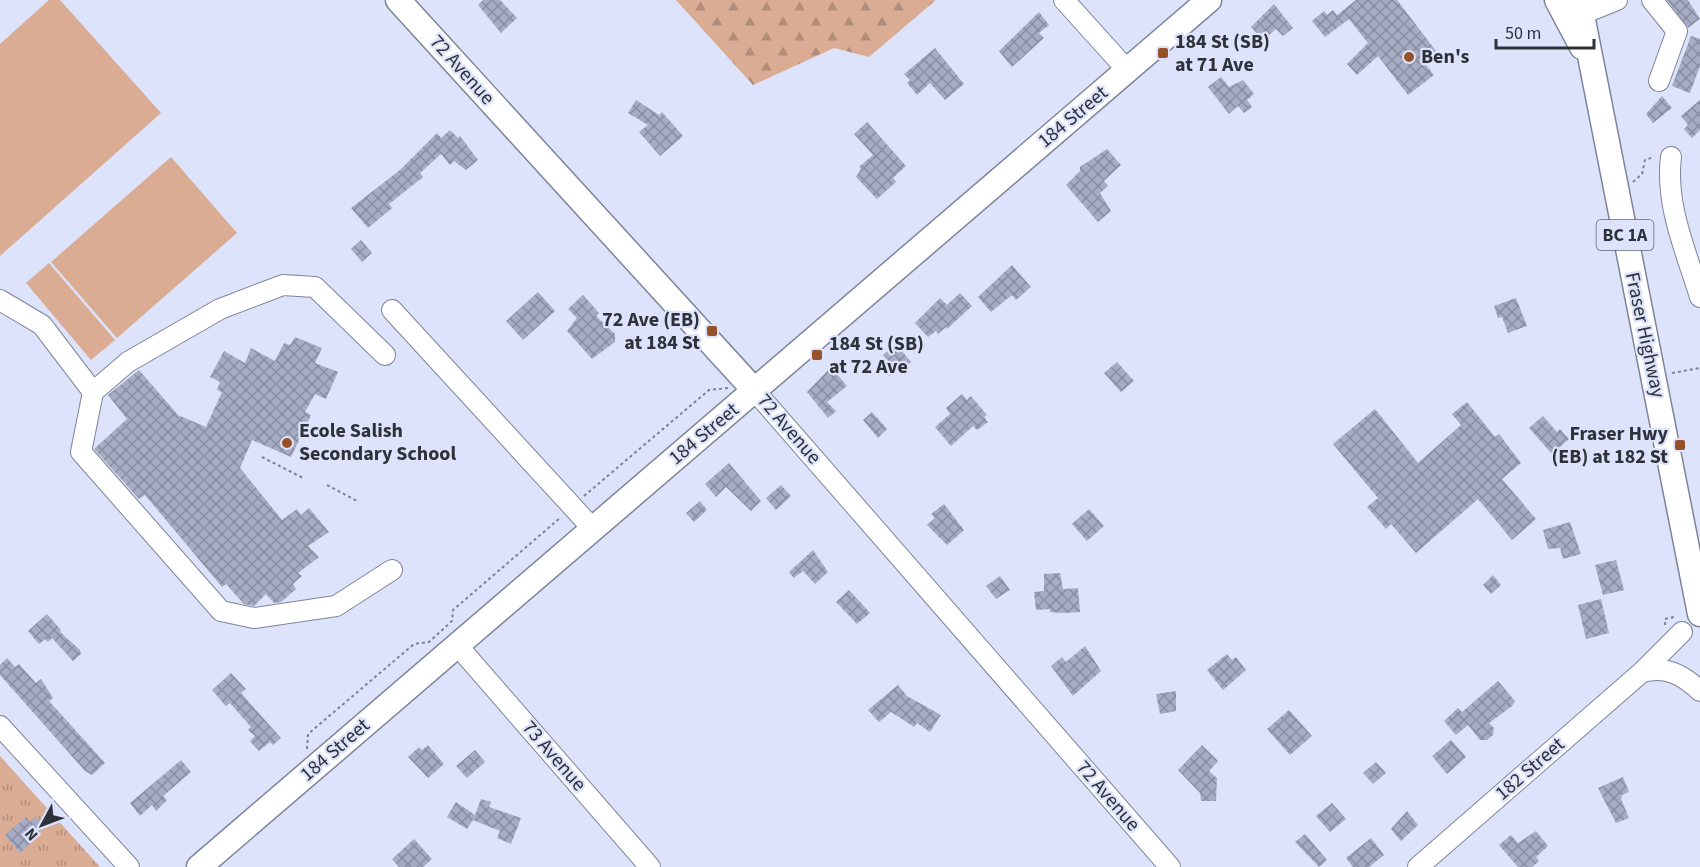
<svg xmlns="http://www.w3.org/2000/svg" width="1700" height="867" viewBox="0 0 1700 867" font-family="'Source Sans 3',sans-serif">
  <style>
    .grass { fill: url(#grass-tufts) }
    .forest { fill: url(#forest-firs) }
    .garden { fill: #dbac94 }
    .building { fill: url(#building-cross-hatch) }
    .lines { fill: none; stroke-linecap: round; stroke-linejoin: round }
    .minor-casing { stroke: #7e859a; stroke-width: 22 }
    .major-casing { stroke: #7e859a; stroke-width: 27 }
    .path { stroke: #7d8291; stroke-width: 2; stroke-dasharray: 3 3; stroke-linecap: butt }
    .minor { stroke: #fff; stroke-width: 20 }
    .major { stroke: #fff; stroke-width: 24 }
    .poi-dot { fill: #975129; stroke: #dce3fa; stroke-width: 2 }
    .labels { text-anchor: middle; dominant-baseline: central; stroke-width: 4.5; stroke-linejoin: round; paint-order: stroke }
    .shield { fill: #dce3fa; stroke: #626674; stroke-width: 1.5 }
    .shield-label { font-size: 18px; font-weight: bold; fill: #2e313a }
    .poi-label { font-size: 20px; font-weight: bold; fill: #2e313a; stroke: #dce3fa; text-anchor: start }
    .street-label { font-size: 20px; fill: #2e313a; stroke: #dce3fa }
  </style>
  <defs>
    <pattern id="grass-tufts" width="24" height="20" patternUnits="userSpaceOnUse" patternTransform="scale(1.5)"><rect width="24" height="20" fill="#dbac94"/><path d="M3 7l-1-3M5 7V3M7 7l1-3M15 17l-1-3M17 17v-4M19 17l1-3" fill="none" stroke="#b28d7a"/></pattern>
    <pattern id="forest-firs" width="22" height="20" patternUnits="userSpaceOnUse" patternTransform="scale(1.5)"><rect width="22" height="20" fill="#dbac94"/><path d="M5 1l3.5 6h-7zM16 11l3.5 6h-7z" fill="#b28d7a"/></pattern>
    <pattern id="building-cross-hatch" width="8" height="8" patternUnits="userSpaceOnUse" patternTransform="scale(1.5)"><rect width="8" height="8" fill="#a6acc3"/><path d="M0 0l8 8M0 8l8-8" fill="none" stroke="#888d9f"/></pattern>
  </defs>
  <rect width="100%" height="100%" fill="#dce3fa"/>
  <path class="grass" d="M0 756 100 867H0Z"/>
  <path class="forest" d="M676 0H936L869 57 834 48 753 85Z"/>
  <path class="garden" d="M49 0H60L161 113 0 256V44Z
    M171 157 237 233 117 338 51 262Z
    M49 263 115 340 91 360 26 283Z"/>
  <path class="building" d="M483 0H500L517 18 501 33 478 5Z
    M1356 0H1397L1436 51 1423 61 1434 75 1408 95 1378 56 1357 75 1347 64 1368 43 1349 19 1325 37 1312 21 1324 11 1327 15 1333 10 1337 15Z
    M1667 0H1688L1700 19 1688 28Z
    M1274 4 1293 28 1283 36 1276 29 1263 40 1251 27Z
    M1039 12 1049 25 1039 33 1044 38 1012 67 999 51Z
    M1691 36 1700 39V66L1690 93 1672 86Z
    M935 48 964 84 945 100 930 83 917 95 907 83 910 80 904 74Z
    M1221 77 1229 87 1243 80 1254 94 1247 100 1252 107 1244 113 1238 106 1229 114 1208 87Z
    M1662 96 1672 108 1653 123 1646 114Z
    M636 100 659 115 662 112 683 136 660 156 639 132 648 125 628 113Z
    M1700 100V130L1692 138 1684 129 1688 125 1681 116Z
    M867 122 906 166 893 178 896 182 877 199 856 177 861 169 859 167 873 155 854 134Z
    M450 130 458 138 460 136 478 160 466 170 454 161 450 165 441 154 420 173 423 177 389 204 392 208 368 228 351 208 400 170 437 133 441 138Z
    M1107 149 1121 165 1104 181 1108 186 1100 193 1111 211 1098 222 1066 185 1080 171V167Z
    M361 240 372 253 362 262 351 249Z
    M1012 265 1031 287 1016 300 1012 295 991 312 978 297Z
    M538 292 555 311 523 340 506 321Z
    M960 293 972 306 947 329 946 327 938 334 936 331 928 337 915 323 940 298 947 305Z
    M583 295 599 313 596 316 615 334V342L592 359 567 331 577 318 568 309Z
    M1516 298 1527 326 1508 333 1502 317 1498 318 1494 306Z
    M295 337 322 348 315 363 338 372 326 399 315 394 305 412 311 415 291 457 252 440 240 468 282 520 297 509 301 515 309 508 329 532 308 546 319 557 298 573 302 576 293 584 296 589 281 602 274 603 266 594 254 606 244 604 226 584 222 587 145 495 139 499 94 449 127 419 108 395 139 370 178 415 206 427 222 392 217 390 220 382 210 377 224 351 245 363 251 348 275 361 284 343 290 345Z
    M896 344 911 362 889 376 883 368 888 360 883 355Z
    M1117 362 1134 381 1121 392 1104 373Z
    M831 367 847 386 827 402 836 411 828 418 807 392Z
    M962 394 967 400 971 396 987 415 984 417 988 422 977 430 973 426 951 446 935 427 950 414 946 408Z
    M1467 402 1495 437 1499 434 1521 463 1502 479 1536 519 1512 540 1478 499 1416 553 1391 524 1386 529 1367 507 1378 498 1333 444 1375 409 1418 463 1461 425 1452 414Z
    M872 412 887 429 878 438 863 420Z
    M1543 416 1557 432 1560 429 1569 439 1552 454 1529 428Z
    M729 463 761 501 751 511 726 487 716 497 705 484Z
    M781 485 791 496 776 510 766 498Z
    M700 501 707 510 694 522 686 513Z
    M944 504 964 530 947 545 927 525 935 518 931 514Z
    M1089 509 1104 526 1087 541 1072 524Z
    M1570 522 1581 554 1563 559 1560 548 1548 549 1543 530Z
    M813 550 828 572 815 584 803 571 794 578 789 572Z
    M1616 560 1624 590 1603 595 1595 565Z
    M1060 573 1063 589 1078 588 1080 612 1062 613 1050 612V609L1036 610 1034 592 1044 591V574Z
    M1493 575 1501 585 1491 594 1483 585Z
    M1000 576 1010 590 996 599 986 586Z
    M849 590 870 613 857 624 836 602Z
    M1601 599 1609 633 1586 639 1578 605Z
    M47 614 61 630 60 632 80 650 81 654 73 661 52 638 48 642 45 639 39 644 28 631Z
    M1085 646 1101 671 1073 696 1051 666 1062 657 1066 662Z
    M1227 654 1232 660 1236 657 1246 670 1223 690 1207 670Z
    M7 658 15 667 19 664 36 683 41 679 53 698 49 701 105 763 92 775 85 771 0 675V665Z
    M231 673 246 689 241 693 281 738 273 745 270 742 259 751 250 741 255 736 248 730 251 727 230 703 226 706 212 690Z
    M1498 681 1515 701 1512 706 1489 723 1494 728 1493 735 1487 740H1480L1468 725 1456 735 1444 721 1458 708 1462 712Z
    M898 685 907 696 941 715 930 732 917 723 914 727 891 712 879 722 868 710Z
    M1176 691V711L1160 714 1156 694Z
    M1289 710 1312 736 1290 755 1267 729Z
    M1451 740 1466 757 1447 774 1432 756Z
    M428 745 444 764 428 778 408 757 419 747 422 750Z
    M1202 745 1218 761 1209 771 1217 778 1216 801H1201L1200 793 1178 770Z
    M475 750 485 762 467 778 456 766Z
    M181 760 191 772 163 796 167 800 156 811 152 805 140 816 130 803Z
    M1376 762 1386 773 1373 784 1363 773Z
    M1623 777 1629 792 1622 795 1621 799 1629 818 1616 823 1598 788Z
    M481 799 491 802 489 807 521 818 511 844 497 838 500 831 473 820 467 829 447 817 456 802 475 815Z
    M1332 803 1346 819 1330 832 1316 816Z
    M1407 811 1418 825 1401 841 1391 829Z
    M26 817 30 822 36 817 44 827 30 839 32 842 20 853 5 835Z
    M1536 831 1548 846 1536 857 1539 861 1532 867H1518L1499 845 1511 835 1518 843Z
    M1305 834 1327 860 1319 867 1295 842Z
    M1371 838 1384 855 1369 867H1353L1346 858Z
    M414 839 432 859 423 867H399L392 859Z"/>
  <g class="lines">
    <g class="minor-casing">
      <path id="minor" d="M1064 0 1128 71
        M1652 0 1677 31 1659 81
        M1582 14 1617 0
        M1671 157C1665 205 1686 251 1700 297
        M0 300 42 325 93 392
        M392 310 593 529
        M385 355 315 287 283 285 220 309 128 362 93 392 81 452 221 611 254 618 336 606 392 570
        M755 391 1170 867
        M457 645 650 867
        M1642 672C1666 666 1682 674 1700 691
        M0 726 129 867
        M1418 867 1642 672 1682 632"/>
    </g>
    <g class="major-casing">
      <path id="major" d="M398 0 755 391
        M1557 0 1582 47
        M1579 0 1700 614
        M199 867 1209 0"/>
    </g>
    <path class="path" d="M1633 182 1642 174 1645 160 1654 157
      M1672 373 1700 368
      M262 457 303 478
      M327 485 357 501
      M584 496 709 390 728 388
      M1665 625V619L1674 617
      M307 749 308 734 414 644 429 642 452 621 453 610 560 518"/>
    <use href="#minor" class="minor"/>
    <use href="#major" class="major"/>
  </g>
  <g class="poi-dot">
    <rect x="1157" y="47" width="12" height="12" rx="3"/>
    <circle cx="1409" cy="57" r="6"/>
    <rect x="706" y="325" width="12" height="12" rx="3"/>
    <rect x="811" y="349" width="12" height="12" rx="3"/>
    <circle cx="287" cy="443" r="6"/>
    <rect x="1674" y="439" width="12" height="12" rx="3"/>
  </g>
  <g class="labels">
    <rect class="shield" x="1596.5" y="220" width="57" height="30" rx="4.5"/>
    <g class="shield-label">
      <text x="1625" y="235">BC 1A</text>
    </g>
    <g class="poi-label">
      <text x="1175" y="42">184 St (SB)<tspan x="1175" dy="23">at 71 Ave</tspan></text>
      <text x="1421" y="57">Ben's</text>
      <text x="700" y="320" text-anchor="end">72 Ave (EB)<tspan x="700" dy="23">at 184 St</tspan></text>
      <text x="829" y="344">184 St (SB)<tspan x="829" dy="23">at 72 Ave</tspan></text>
      <text x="299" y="431">Ecole Salish<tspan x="299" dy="23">Secondary School</tspan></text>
      <text x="1668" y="434" text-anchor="end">Fraser Hwy<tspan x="1668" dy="23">(EB) at 182 St</tspan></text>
    </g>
    <g class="street-label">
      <text transform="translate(462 70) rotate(48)">72 Avenue</text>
      <text transform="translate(1073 117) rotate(-40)">184 Street</text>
      <text transform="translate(1645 335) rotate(78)">Fraser Highway</text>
      <text transform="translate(789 429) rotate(49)">72 Avenue</text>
      <text transform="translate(704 434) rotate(-40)">184 Street</text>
      <text transform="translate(335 750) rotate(-41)">184 Street</text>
      <text transform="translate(554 756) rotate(49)">73 Avenue</text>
      <text transform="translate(1530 769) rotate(-41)">182 Street</text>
      <text transform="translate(1108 796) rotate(49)">72 Avenue</text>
    </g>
  </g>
  <g transform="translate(42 825) rotate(229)" stroke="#dce3fa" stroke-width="4.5" paint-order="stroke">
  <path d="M0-4.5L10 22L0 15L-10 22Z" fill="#2e313a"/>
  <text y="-9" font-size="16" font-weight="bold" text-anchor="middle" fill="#2e313a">N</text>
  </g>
  <path d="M1496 39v9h98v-9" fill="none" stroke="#2e313a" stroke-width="3"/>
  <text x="1505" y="39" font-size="18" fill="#2e313a" stroke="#dce3fa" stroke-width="4.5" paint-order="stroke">50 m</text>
</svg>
